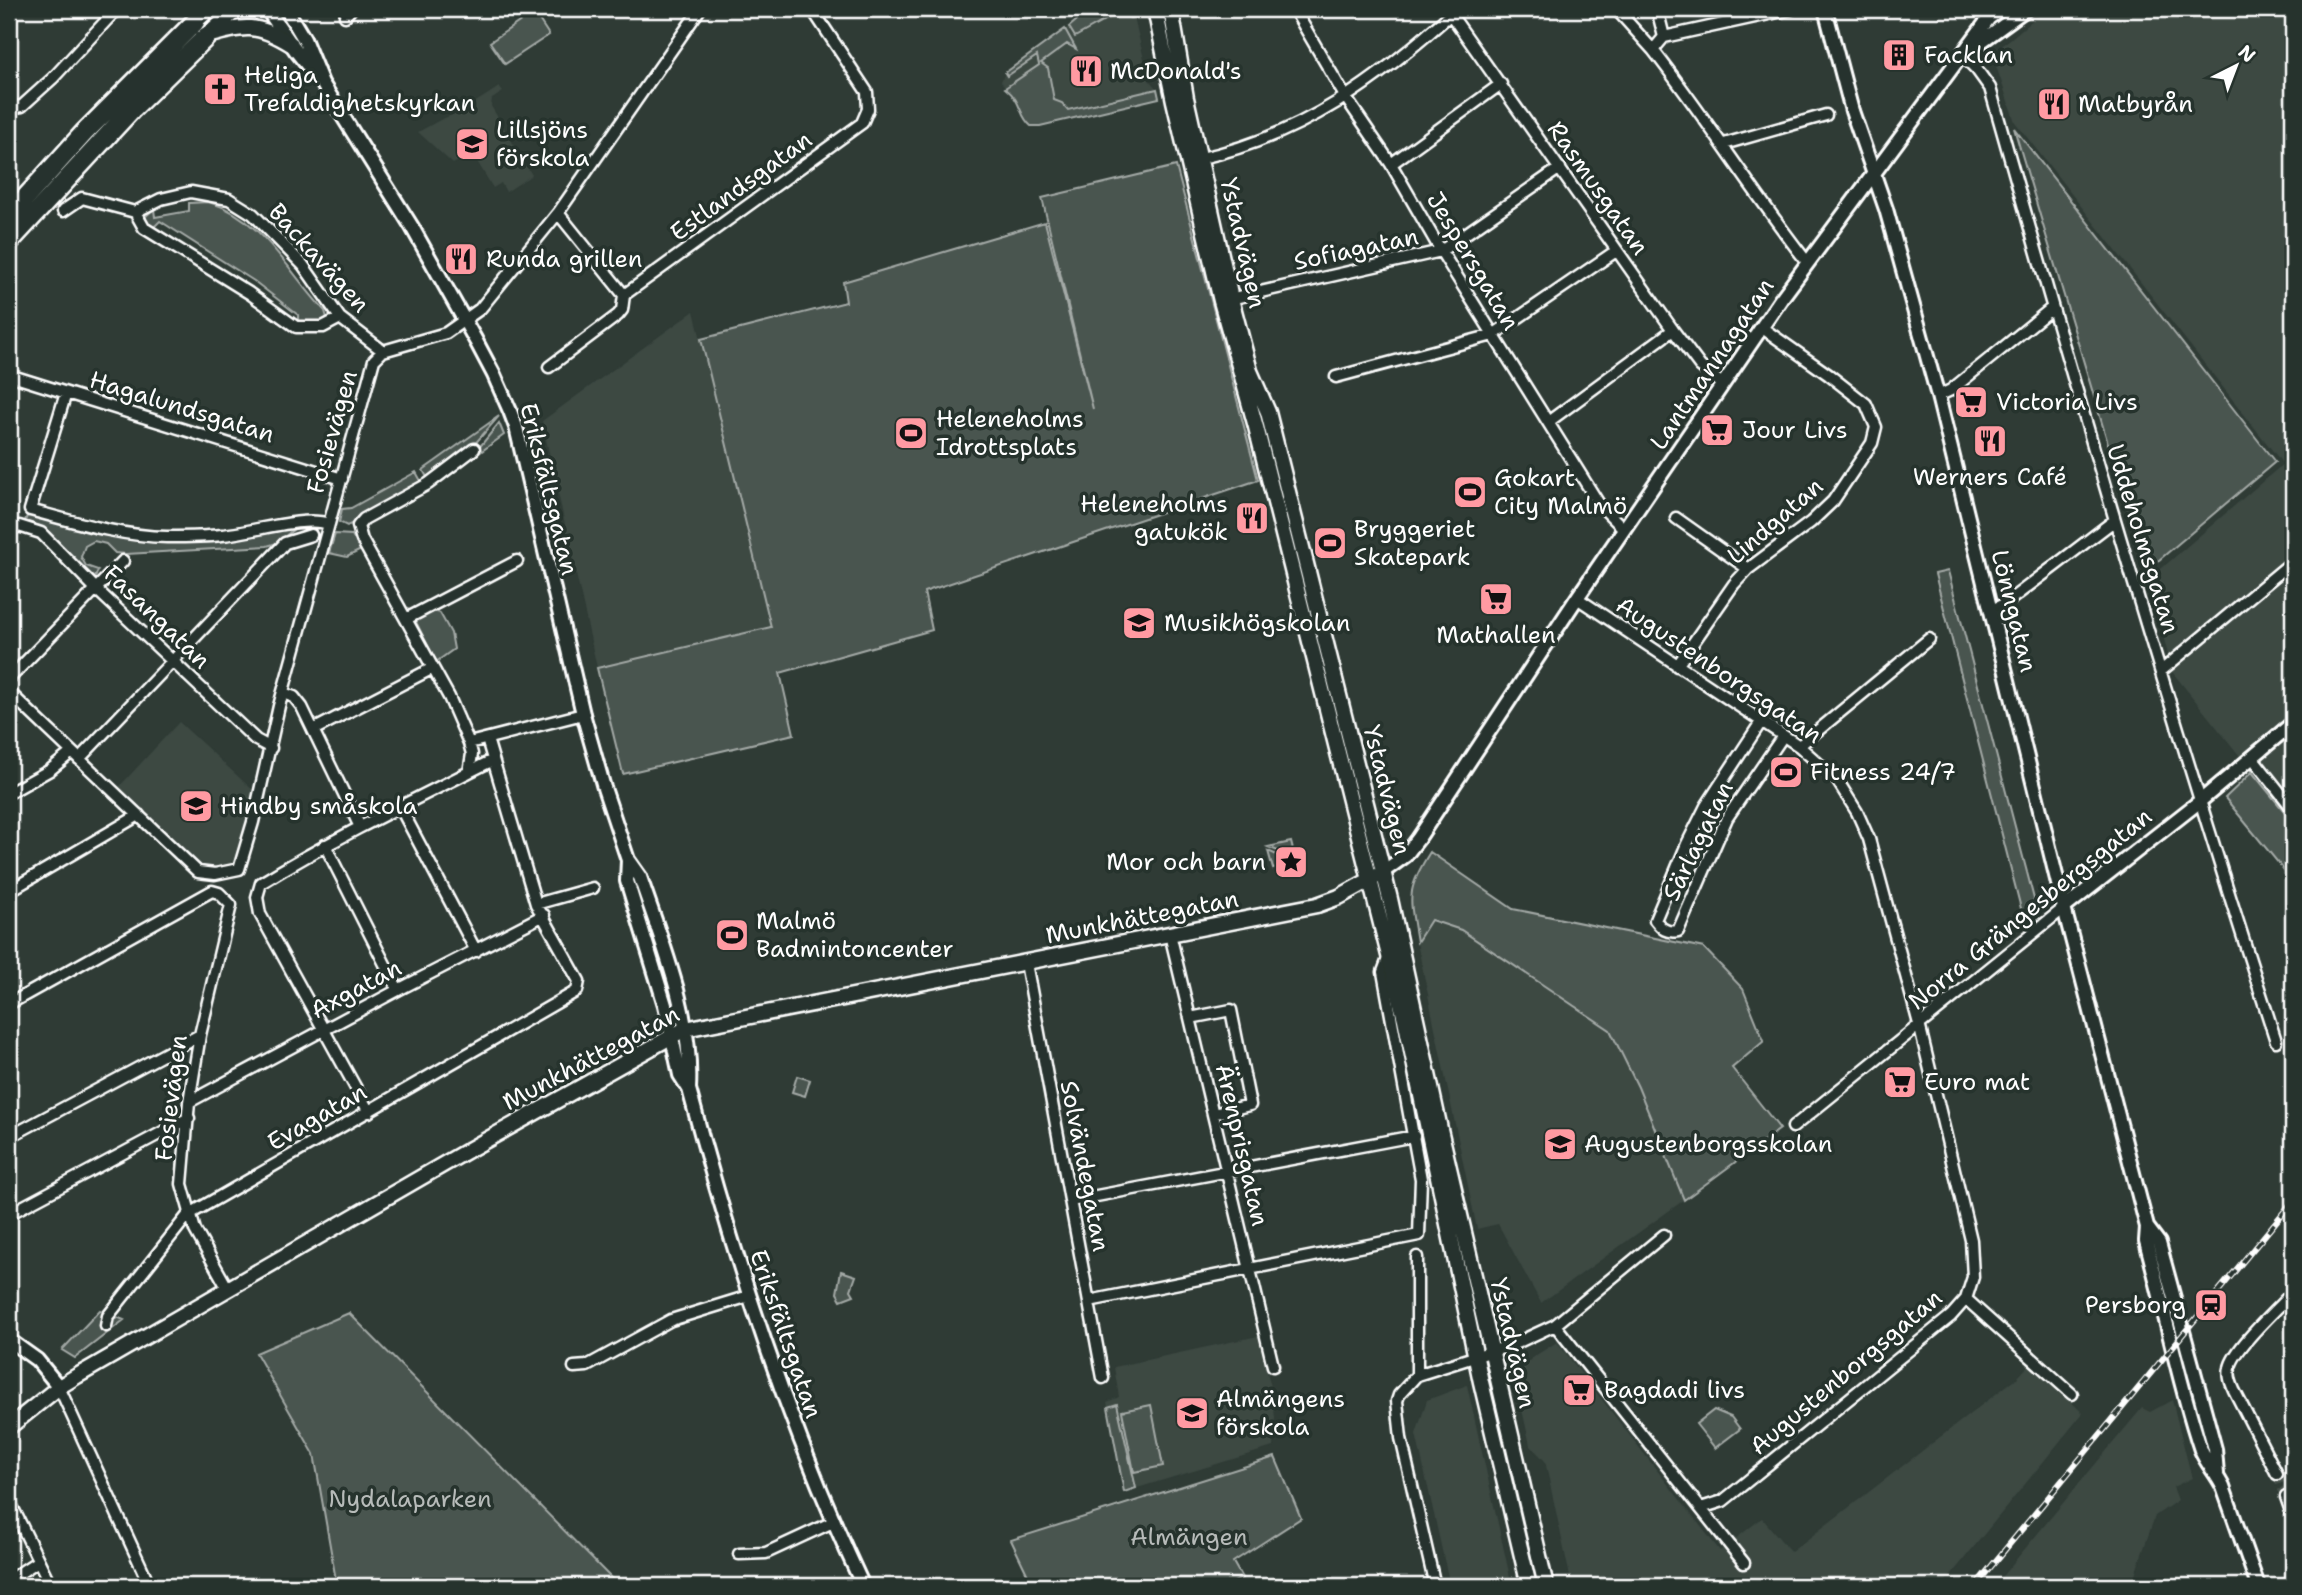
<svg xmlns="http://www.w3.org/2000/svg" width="2302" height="1595" viewBox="0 0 2302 1595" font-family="'Shantell Sans',sans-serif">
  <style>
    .built { fill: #3c4842 }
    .green { fill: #4a544f; stroke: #a4aaa7; stroke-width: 2 }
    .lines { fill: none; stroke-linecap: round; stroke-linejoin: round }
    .minor-tunnel { stroke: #444f49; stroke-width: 10; stroke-dasharray: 10 5; stroke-linecap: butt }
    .minor-casing { stroke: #fff; stroke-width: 15 }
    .tertiary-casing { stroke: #fff; stroke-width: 18 }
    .secondary-casing { stroke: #fff; stroke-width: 19 }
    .motorway-casing { stroke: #fff; stroke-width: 23 }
    .minor { stroke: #26332d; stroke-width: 10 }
    .tertiary { stroke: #26332d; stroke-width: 12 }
    .secondary { stroke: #26332d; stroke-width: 14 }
    .motorway { stroke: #26332d; stroke-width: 18 }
    .rail-casing { stroke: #fff; stroke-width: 6 }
    .rail { stroke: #26332d; stroke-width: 3.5; stroke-dasharray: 10; stroke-linecap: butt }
    .labels { text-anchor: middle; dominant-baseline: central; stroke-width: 7; stroke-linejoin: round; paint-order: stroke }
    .poi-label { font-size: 24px; fill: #fff; stroke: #26332d; text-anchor: start }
    .street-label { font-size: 24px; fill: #fff; stroke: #26332d }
    .park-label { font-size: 24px; fill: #b7bbb9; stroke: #26332d }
  </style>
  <rect width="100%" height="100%" fill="#2f3b35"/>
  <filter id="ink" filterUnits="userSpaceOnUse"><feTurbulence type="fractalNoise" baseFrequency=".0143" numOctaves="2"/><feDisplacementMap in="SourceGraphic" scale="14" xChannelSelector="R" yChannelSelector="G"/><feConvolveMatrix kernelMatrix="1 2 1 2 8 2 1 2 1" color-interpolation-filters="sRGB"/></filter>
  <g filter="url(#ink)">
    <path class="built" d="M1090 9H1139L1134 17 1149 80 1157 89 1159 98 1040 126H1031L1023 116 1019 102 1005 88 1001 81 1005 73 1077 21Z
      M2046 9H2293V822L2173 673 2148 580 2283 464 2015 122 1994 60 1997 50Z
      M499 87 503 92 492 99 491 106 532 175 506 192 501 183 493 188 472 153 453 164 418 132 440 120 462 111Z
      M694 311 771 627 597 668 542 421Z
      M179 722 255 792 252 820 237 866 206 869 119 787Z
      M1431 920 1461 930 1610 1030 1638 1087 1684 1200 1541 1303 1498 1224 1477 1229 1417 942Z
      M1258 1336 1272 1391 1275 1418 1273 1447 1124 1492 1107 1402 1119 1397 1114 1367Z
      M1557 1342 1720 1551 1762 1518 1791 1552 2018 1377 2030 1364 2083 1413 1942 1586H1572L1545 1461 1530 1445 1521 1405 1519 1371 1533 1357Z
      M1467 1385 1512 1586H1450L1416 1434 1427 1400Z
      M2172 1400 2192 1478 2173 1487 2178 1500 2155 1516 2131 1586H1994L2142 1408 2150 1412Z"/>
    <path class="green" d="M1090 9H1139L1134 17 1130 18 1120 12 1075 37 1069 27Z
      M534 12 549 35 505 64 490 42Z
      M1065 29 1076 49 1067 44 1041 63 1048 68 1054 100 1062 103 1068 110 1157 89 1159 98 1040 126H1031C1018 115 1023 102 1005 88L1039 65 1037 56 1007 76 1005 73Z
      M2014 128 2275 462 2146 571Z
      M1176 166 1258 480 924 592 932 630 780 673 794 734 623 774 597 668 771 627 701 339 846 302 843 282 1045 222 1093 409 1042 198Z
      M209 202C263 218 288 272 325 311L327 318 321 321 298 322V315L254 281 160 221 153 228 146 222V216L154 209 155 217 189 211V203Z
      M499 416 473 446 428 479 423 470Z
      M499 423 504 435 479 453 478 449Z
      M416 472 421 481 419 485 357 517 353 523 347 526 339 522 342 509 351 508Z
      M28 514 158 538 300 524 277 543 267 546 126 554 115 553 106 544 94 541 85 546 81 557 86 566 98 570 95 578 40 526 24 523Z
      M335 534 352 535 361 550 347 557 329 553Z
      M1948 571 2039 918 2026 928 1935 574Z
      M430 610 440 613 451 633 454 649 436 662 415 620Z
      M2252 772 2293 822V881L2225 798Z
      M1291 842 1295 858 1268 847Z
      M1268 851 1297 864 1273 869Z
      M1430 852 1513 909 1704 948 1743 989 1764 1041 1732 1068 1780 1129 1684 1200 1638 1087 1610 1030 1461 930 1431 920 1417 942C1410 897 1405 892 1430 852Z
      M797 1076 810 1080 805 1096 792 1092Z
      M841 1271 856 1276 851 1290 854 1295 841 1300 837 1293Z
      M100 1310 124 1320 75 1358 62 1350Z
      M349 1313 619 1586H337L314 1454 256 1353Z
      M1117 1404 1136 1488 1124 1492 1108 1407Z
      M1151 1405 1163 1466 1134 1472 1122 1411Z
      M1714 1410 1731 1417 1740 1429 1715 1448 1696 1424Z
      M1275 1457 1301 1518 1233 1562 1242 1578 1226 1586H1033L1011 1540Z"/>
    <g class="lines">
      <path class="minor-tunnel" d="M2277 1474 2286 1497"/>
      <g class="minor-casing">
        <path id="minor" d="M1294 9 1346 98 1391 164 1441 251 1599 504 1624 529
          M1447 9 1673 330 1700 366 1722 384
          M1616 9 1653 50
          M1657 9 1664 37 1653 50C1707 119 1753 193 1807 262
          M345 16 351 9
          M1664 37 1792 9
          M1962 55 1977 70 1990 88C2080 407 2174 725 2276 1041
          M9 108 22 106 53 78 117 9
          M1724 144 1826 115
          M1197 159C1301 137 1379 80 1456 9
          M1391 164 1501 84
          M63 211 82 198 135 212 161 199 191 192 229 199 253 214 303 265 340 318 383 351
          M135 212 144 228 249 293 296 327H323L340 318
          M558 213 624 295
          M1225 300 1441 251 1560 168
          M549 367 618 315 622 310 624 295 862 123 868 109 867 92 812 9
          M9 375 342 479
          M1336 377 1493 335 1616 251
          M66 393 30 510C75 522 120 536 167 537 185 537 204 537 222 535 249 533 306 515 328 524
          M1938 396 1951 390 2052 308
          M1548 422 1673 330
          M1676 518 1748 569
          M9 531 19 526 41 533 96 589 256 740 271 748
          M1577 598 1799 746 1837 780 1857 812 1869 839 1919 1024 1971 1240 1973 1277 1966 1299 1951 1316 1723 1501 1701 1508
          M1992 610 2006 603 2115 520
          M406 619 517 561
          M1677 666 1734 584 1748 569 1811 522 1833 501 1872 443 1876 427 1866 404 1829 375 1761 327
          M2161 671 2293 561
          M9 679 123 561
          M9 692 198 872 215 874 239 869 253 822 279 706 374 360 383 351 446 333 480 309 558 213 700 9
          M283 693 294 697 302 707 360 827
          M1761 722 1706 806 1687 844 1655 920C1662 929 1666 933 1678 931L1727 818 1783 736
          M313 730 433 668
          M469 743 583 714
          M1799 746 1929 639
          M2252 757 2293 809
          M79 759 285 543 311 535
          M469 772 493 760
          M9 793 50 770 72 752
          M400 807 476 951
          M325 845 398 990
          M9 891 139 815
          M536 904 593 888
          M1170 934 1273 1366
          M1026 963 1103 1378
          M9 1004 212 891 219 893 231 905 200 1035 189 1102 182 1184 195 1230 228 1289
          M1190 1018 1231 1010 1250 1105 1213 1114
          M189 1102 398 990 544 915
          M369 1112 260 914 257 897 261 883C328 842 399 807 469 772L472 754 469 743 449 697 362 540 358 526 364 519 428 484 474 449
          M1793 1127 2064 908
          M9 1137 200 1035
          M1070 1201 1414 1136
          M9 1214 189 1118
          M1966 1299 2072 1394
          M1089 1301 1419 1235 1421 1179 1383 972 1389 956
          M1555 1325 1744 1563
          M106 1326 108 1316 188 1215 577 991 579 981 536 904 487 739
          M574 1367 587 1366 671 1320 749 1296
          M1417 1375V1257
          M59 1387 150 1586
          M2277 1474 2234 1390C2231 1383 2228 1376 2230 1368 2233 1349 2278 1308 2293 1292
          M2286 1497 2293 1517
          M9 1500 51 1586
          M739 1554 766 1553 833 1522
          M9 1580 38 1561
          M1435 1586 1401 1438 1397 1401 1399 1395 1417 1375 1512 1345 1555 1325 1664 1235"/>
      </g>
      <g class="tertiary-casing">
        <path id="tertiary" d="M267 9 296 51 312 71
          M286 9 304 39 322 83 412 227 476 341 494 375 510 411 516 427 583 714 604 788 628 860 640 877C663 945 693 1016 689 1089
          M1825 9 1852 111 1886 209 1938 396 2064 908 2147 1227 2146 1241C2165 1310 2178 1382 2201 1450 2206 1463 2217 1474 2223 1487L2258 1586
          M1971 49 2026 9
          M628 860 627 881 665 1005 680 1075 689 1089C734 1259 788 1427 863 1586
          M1383 872 1405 856 1418 839 1577 598 1781 299 1989 18 2001 9
          M2064 908 2199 802 2293 723
          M2147 1227 2159 1243 2215 1449 2217 1474
          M9 1340 37 1360 59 1387"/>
      </g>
      <g class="secondary-casing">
        <path id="secondary" d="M1155 9 1174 101 1221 301 1256 427 1405 1019 1481 1382 1529 1586
          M1171 9 1186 98 1231 299 1250 371 1268 412 1390 899 1440 1129 1546 1586
          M195 22 209 9
          M211 32 237 9
          M207 36C244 25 257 23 291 44
          M9 1427 59 1387 77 1376 472 1148 685 1029 1317 905 1339 897 1377 876"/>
      </g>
      <g class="motorway-casing">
        <path id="motorway" d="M9 216 84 133 195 22
          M9 242 132 109 207 36"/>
      </g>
      <use href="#minor" class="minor"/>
      <use href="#tertiary" class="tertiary"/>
      <use href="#secondary" class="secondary"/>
      <use href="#motorway" class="motorway"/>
      <g class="rail-casing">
        <path id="rail" d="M1975 1586 2293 1201"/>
      </g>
      <use href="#rail" class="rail"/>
    </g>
  </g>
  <defs>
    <g id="building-square" transform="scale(1.75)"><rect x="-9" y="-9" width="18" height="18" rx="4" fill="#ff9aa2" stroke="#26332d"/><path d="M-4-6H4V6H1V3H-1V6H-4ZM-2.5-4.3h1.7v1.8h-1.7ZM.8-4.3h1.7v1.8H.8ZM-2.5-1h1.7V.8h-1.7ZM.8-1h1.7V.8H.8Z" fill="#111"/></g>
    <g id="restaurant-square" transform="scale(1.75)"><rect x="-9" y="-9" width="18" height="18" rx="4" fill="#ff9aa2" stroke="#26332d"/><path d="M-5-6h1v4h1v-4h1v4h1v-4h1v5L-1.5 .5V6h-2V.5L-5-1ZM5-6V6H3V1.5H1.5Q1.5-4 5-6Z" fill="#111"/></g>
    <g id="church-square" transform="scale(1.75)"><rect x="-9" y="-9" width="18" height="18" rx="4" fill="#ff9aa2" stroke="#26332d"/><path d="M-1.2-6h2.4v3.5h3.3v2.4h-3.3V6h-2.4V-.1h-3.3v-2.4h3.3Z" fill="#111"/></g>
    <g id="school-square" transform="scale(1.75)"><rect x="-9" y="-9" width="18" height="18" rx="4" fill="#ff9aa2" stroke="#26332d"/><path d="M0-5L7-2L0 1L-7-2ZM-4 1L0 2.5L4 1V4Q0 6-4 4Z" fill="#111"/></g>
    <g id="supermarket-square" transform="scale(1.75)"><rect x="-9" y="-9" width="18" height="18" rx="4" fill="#ff9aa2" stroke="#26332d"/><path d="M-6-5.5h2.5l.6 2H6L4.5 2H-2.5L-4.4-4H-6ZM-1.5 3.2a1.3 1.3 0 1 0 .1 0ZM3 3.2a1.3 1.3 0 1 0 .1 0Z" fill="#111"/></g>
    <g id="stadium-square" transform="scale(1.75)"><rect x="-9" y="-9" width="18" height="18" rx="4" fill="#ff9aa2" stroke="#26332d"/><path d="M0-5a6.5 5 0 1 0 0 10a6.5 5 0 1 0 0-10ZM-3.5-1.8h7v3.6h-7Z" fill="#111"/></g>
    <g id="university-square" transform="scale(1.75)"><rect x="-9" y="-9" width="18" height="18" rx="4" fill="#ff9aa2" stroke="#26332d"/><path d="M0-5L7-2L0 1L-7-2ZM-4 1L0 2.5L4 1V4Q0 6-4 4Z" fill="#111"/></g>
    <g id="sight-square" transform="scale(1.75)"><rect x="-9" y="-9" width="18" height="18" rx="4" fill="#ff9aa2" stroke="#26332d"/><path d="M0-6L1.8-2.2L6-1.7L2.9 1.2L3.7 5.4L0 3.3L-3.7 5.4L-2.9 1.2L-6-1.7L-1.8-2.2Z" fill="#111"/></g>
    <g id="station-square" transform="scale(1.75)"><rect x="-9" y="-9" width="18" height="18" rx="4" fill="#ff9aa2" stroke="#26332d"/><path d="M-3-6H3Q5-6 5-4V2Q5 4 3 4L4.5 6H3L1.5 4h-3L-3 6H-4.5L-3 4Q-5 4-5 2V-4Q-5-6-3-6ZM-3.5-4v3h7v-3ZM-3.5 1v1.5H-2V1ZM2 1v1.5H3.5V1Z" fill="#111"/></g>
  </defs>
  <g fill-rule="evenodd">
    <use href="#building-square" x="1899" y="55"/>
    <use href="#restaurant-square" x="1086" y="71"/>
    <use href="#church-square" x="220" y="89"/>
    <use href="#restaurant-square" x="2054" y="104"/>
    <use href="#school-square" x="472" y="144"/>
    <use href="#restaurant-square" x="461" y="259"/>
    <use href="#supermarket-square" x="1971" y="402"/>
    <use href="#supermarket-square" x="1717" y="430"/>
    <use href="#stadium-square" x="911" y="433"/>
    <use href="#restaurant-square" x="1990" y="441"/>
    <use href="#stadium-square" x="1470" y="492"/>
    <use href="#restaurant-square" x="1252" y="518"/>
    <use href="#stadium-square" x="1330" y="543"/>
    <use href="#supermarket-square" x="1496" y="599"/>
    <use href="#university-square" x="1139" y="623"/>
    <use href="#stadium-square" x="1786" y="772"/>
    <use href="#school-square" x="196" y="806"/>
    <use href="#sight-square" x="1291" y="862"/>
    <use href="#stadium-square" x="732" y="935"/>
    <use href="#supermarket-square" x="1900" y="1082"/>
    <use href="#school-square" x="1560" y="1144"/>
    <use href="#station-square" x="2211" y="1305"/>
    <use href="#supermarket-square" x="1579" y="1390"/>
    <use href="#school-square" x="1192" y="1413"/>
  </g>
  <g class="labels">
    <g class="poi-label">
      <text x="1924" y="55">Facklan</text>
      <text x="1110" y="71">McDonald's</text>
      <text x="244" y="75">Heliga<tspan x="244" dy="28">Trefaldighetskyrkan</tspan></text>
      <text x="2078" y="104">Matbyrån</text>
      <text x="496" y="130">Lillsjöns<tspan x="496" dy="28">förskola</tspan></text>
      <text x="486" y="259">Runda grillen</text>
      <text x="1996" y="402">Victoria Livs</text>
      <text x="936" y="419">Heleneholms<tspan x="936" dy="28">Idrottsplats</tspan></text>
      <text x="1742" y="430">Jour Livs</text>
      <text x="1990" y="477" text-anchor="middle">Werners Café</text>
      <text x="1494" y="478">Gokart<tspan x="1494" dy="28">City Malmö</tspan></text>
      <text x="1228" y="504" text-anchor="end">Heleneholms<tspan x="1228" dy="28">gatukök</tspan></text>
      <text x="1354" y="529">Bryggeriet<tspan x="1354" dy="28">Skatepark</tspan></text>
      <text x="1164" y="623">Musikhögskolan</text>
      <text x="1496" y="635" text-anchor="middle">Mathallen</text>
      <text x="1810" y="772">Fitness 24/7</text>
      <text x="220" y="806">Hindby småskola</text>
      <text x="1266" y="862" text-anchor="end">Mor och barn</text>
      <text x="756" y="921">Malmö<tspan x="756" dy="28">Badmintoncenter</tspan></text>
      <text x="1924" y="1082">Euro mat</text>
      <text x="1584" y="1144">Augustenborgsskolan</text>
      <text x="2186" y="1305" text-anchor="end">Persborg</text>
      <text x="1604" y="1390">Bagdadi livs</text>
      <text x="1216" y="1399">Almängens<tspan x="1216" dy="28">förskola</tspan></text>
    </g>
    <g class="street-label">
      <text transform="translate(741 186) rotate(-36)">Estlandsgatan</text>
      <text transform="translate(1598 188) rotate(55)">Rasmusgatan</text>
      <text transform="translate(1243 243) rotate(77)">Ystadvägen</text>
      <text transform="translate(1356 249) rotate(-12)">Sofiagatan</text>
      <text transform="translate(319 258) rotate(48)">Backavägen</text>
      <text transform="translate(1473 261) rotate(59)">Jespersgatan</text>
      <text transform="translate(1712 364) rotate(-56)">Lantmannagatan</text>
      <text transform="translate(182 407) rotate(17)">Hagalundsgatan</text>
      <text transform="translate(332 432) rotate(-74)">Fosievägen</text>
      <text transform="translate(549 489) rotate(76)">Eriksfältsgatan</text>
      <text transform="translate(1775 521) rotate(-41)">Lindgatan</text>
      <text transform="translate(2143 539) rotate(73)">Uddeholmsgatan</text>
      <text transform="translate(2014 611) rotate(76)">Lönngatan</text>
      <text transform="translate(157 617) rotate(44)">Fasangatan</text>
      <text transform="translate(1719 670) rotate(34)">Augustenborgsgatan</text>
      <text transform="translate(1387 790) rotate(76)">Ystadvägen</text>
      <text transform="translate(1698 841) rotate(-64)">Särlagatan</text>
      <text transform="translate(2030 909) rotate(-39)">Norra Grängesbergsgatan</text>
      <text transform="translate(1142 917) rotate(-11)">Munkhättegatan</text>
      <text transform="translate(356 989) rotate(-28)">Axgatan</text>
      <text transform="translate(591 1058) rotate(-28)">Munkhättegatan</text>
      <text transform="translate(171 1098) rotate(-83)">Fosievägen</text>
      <text transform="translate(317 1117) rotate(-30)">Evagatan</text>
      <text transform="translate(1242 1145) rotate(77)">Ärenprisgatan</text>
      <text transform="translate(1085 1166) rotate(79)">Solvändegatan</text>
      <text transform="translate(786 1334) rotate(71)">Eriksfältsgatan</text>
      <text transform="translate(1513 1343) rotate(77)">Ystadvägen</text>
      <text transform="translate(1846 1372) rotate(-40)">Augustenborgsgatan</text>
    </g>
    <g class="park-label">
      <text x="410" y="1499">Nydalaparken</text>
      <text x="1189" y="1537">Almängen</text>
    </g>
  </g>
  <rect width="2302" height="1595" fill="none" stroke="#26332d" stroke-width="35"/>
  <rect x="18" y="18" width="2267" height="1560" fill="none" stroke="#fff" stroke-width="2.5" filter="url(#ink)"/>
  <g transform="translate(2236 66) rotate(42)" stroke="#26332d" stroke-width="5" paint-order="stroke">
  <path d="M0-5L12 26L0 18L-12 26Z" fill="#ffffff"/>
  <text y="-10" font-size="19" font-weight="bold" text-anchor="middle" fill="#ffffff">N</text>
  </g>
</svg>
